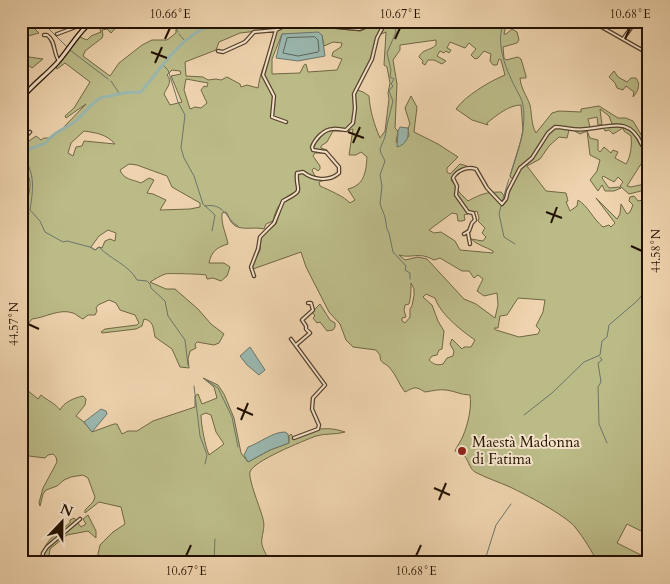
<svg xmlns="http://www.w3.org/2000/svg" width="670" height="584" viewBox="0 0 670 584" font-family="Cardo,serif">
  <style>
    .green { fill: #bb8; stroke: #706644; fill-rule: evenodd }
    .water { fill: #9ab7af; stroke: #6b7569 }
    .lines { fill: none; stroke-linecap: round; stroke-linejoin: round }
    .shore { stroke: #5f6458; stroke-width: 1 }
    .stream { stroke: #6b7569; stroke-width: 1 }
    .river { stroke: #9ab7af; stroke-width: 3 }
    .street-casing { stroke: #56422c; stroke-width: 4.5 }
    .secondary-casing { stroke: #241200; stroke-width: 5.5 }
    .street { stroke: #f4e2ca; stroke-width: 2 }
    .secondary { stroke: #f4e2ca; stroke-width: 3 }
    .ticks { fill: none; stroke: #241200; stroke-width: 2 }
    .poi-dot { fill: #8f2418; stroke: #f4e2ca; stroke-width: 2 }
    .labels { text-anchor: middle; dominant-baseline: central; stroke-width: 4; stroke-linejoin: round; paint-order: stroke }
    .poi-label { font-size: 15px; fill: #241200; stroke: #f4e2ca; text-anchor: start }
    .neatline { fill: none; stroke: #241200; stroke-width: 2 }
    .ticks-label { font-size: 12px; text-anchor: middle; fill: #241200 }
  </style>
  <rect width="100%" height="100%" fill="#eed3ae"/>
  <filter id="stains"><feTurbulence type="fractalNoise" baseFrequency=".004" numOctaves="4"/><feColorMatrix values="0 0 0 0 .2 0 0 0 0 .09 0 0 0 0 .02 0 0 0 .5 -.17"/></filter>
  <radialGradient id="worn" r=".72"><stop offset=".6" stop-color="#630" stop-opacity="0"/><stop offset="1" stop-color="#630" stop-opacity=".3"/></radialGradient>
  <path class="green" d="M36 21H86L66 29 59 23C51 25 42 26 36 21Z
    M98 21H102L104 28H106L110 27V21H122L111 33 107 29 102 30 103 35 102 38 85 51 83 56 110 76 119 63 142 45 152 40H167L176 33V29L172 21H176L177 24 182 21H370L364 27 359 29 316 25H286L275 29 240 33 219 42 216 50 185 62 186 76 203 77 208 80 216 79 221 80 227 77 240 84 241 87 247 85 258 88C260 75 263 67 268 55 271 47 270 37 277 31 287 21 346 30 361 31L374 21H384L376 37 371 58 355 89 363 92 369 96C370 111 374 124 380 138L385 131 389 99 388 93 390 83 387 67 384 65 386 32 381 34 387 21H507L504 34H506L512 29 517 32 519 40 517 43 503 47 504 58 506 60 518 57 521 59 526 76V78H520C521 89 527 96 530 105 532 114 531 125 536 133L552 113 559 111 581 112V109L599 106 618 118H626L633 121 642 136 649 141V169L641 164 627 186 631 187 649 183V195L645 190 629 194 620 186 623 182 618 177 614 182 603 176 602 178 609 188 619 187 621 188 614 191H605L602 185 598 191 590 180 597 171 600 160 590 155 587 131 580 134 573 130H569L567 138 559 137 549 146 540 159 527 166 546 191 566 193 568 201 566 202 570 211 577 206 578 200C588 206 593 219 603 227L609 225 611 227 615 223 596 198 617 219 620 214 621 204 627 214 630 212 633 205 629 201 630 197 634 196 638 201 648 199 649 196V535L627 524 617 543 649 559V563H598C591 550 584 538 575 527 565 515 525 494 510 487 499 482 486 478 475 472 466 466 470 454 455 451 457 446 461 441 463 436 468 424 472 407 470 395 461 395 455 391 446 390 439 389 432 391 425 392 415 386 415 387 405 392 399 385 396 374 389 367 384 362 380 364 380 355L376 350 353 347 346 340 340 324 329 312 306 267 301 252 253 269 252 266 260 250 261 237 276 224 283 203 294 196C279 202 277 206 273 221L266 224 264 229C254 226 239 232 232 223 229 220 229 216 226 212L222 213C221 225 226 233 228 244 217 247 211 252 209 263H224L230 267 227 276 221 281 213 278 207 279 206 275C202 274 167 273 165 274 160 276 155 279 150 282L166 289H175L198 309 211 324 224 334 219 343 214 345 197 342 195 344 196 348 190 351 188 359 189 368 180 367 172 349 155 337C153 328 154 321 144 319L142 326 136 329 102 333 101 332 105 329 137 325 139 323 135 315 120 310 116 303 109 300 98 305 96 308 97 311 95 315H88L83 319C80 318 76 314 73 313 60 308 44 318 32 319L21 333V216L29 214C23 198 37 185 25 171H21V151L29 146 26 143 36 136 41 140 44 138H51L62 129 86 104 66 118 65 116 74 108 90 82 65 63 57 69 56 66 80 37 87 40 91 36 101 32 97 22ZM282 34 322 35 324 46 333 42 342 43 341 47 333 52 332 56 342 59 337 70 308 72 306 64 304 65 300 73 272 74V59ZM436 40V45C430 51 422 49 419 57L423 61 422 63 425 65 428 60H434L442 64 446 61 437 56 440 51 444 53 446 51 449 53 451 50 447 48 450 42 465 48 469 43 476 49 471 55 475 59 478 58 484 51 491 54 490 61 493 65H497L499 59 501 60 505 75C490 81 465 96 456 109L472 120 488 125 487 123C497 115 509 105 521 105L523 131 521 140 510 176 511 178 516 177 510 191 505 197 501 192C486 192 481 194 468 201L459 192 456 186 451 180 466 168 467 166 460 164 450 174 447 172V168L458 157 438 144 414 132 417 107 411 96 405 108 410 124 408 128 409 136 401 145 396 142 398 131 395 128 397 84 393 60 400 50V45ZM172 70 180 71 181 74 171 76 182 102 170 105 164 94C167 87 173 82 167 75ZM186 79 208 83 207 87 204 86 201 90 207 103 201 108 195 107 190 109 184 90ZM600 109 609 116 612 124H617L618 125 603 127 605 131 609 130 613 134 623 128 624 131 631 136C632 145 631 156 626 164L615 158 618 152 613 150 611 153 604 147 600 152 598 150V140L590 138 587 131 585 129 590 127 588 119 597 117 598 125H602ZM353 129 349 155H356L361 152 367 157C366 171 365 185 348 189L355 200 350 203C345 197 329 190 320 186L319 182 324 180 315 176 312 170 314 168 318 171 320 169V166L313 156 315 153H324L327 150 321 148V146L327 142 333 131H348ZM84 131C97 133 106 134 115 144L84 141 82 146 76 147 73 156 68 153 71 143ZM129 164 137 165 167 176 172 187 200 203V207L190 209 160 210 166 200 153 194 147 193 154 180 149 178 141 183C132 179 124 180 120 170ZM477 211 479 218 478 221 485 228 482 233 486 237 483 241 471 239C477 245 486 247 493 251V253L460 250 455 241 441 232 434 233 429 230 452 213 457 214 458 221H462L465 220 464 215ZM108 230 116 233 115 241 110 239 105 241 102 248 99 247 95 250 91 247 99 236ZM399 255C412 259 418 251 434 260L440 258 462 271H469L474 278 478 275 483 279 477 291 484 296 497 293 498 305 495 318 476 304 464 299 427 259 418 257 405 260ZM411 283 414 289V295L412 306 410 309V317L405 323 402 321V318L406 317 404 310 405 305 409 304C411 297 411 290 411 283ZM426 294 435 298C440 314 462 331 475 340L471 347H464L462 349 452 339 450 344 454 351 453 356 447 358 443 364C437 366 433 364 429 360L432 356 437 355 439 350 442 349 444 331 438 321 432 305 423 297ZM518 298 545 300 543 312 536 326 540 330 538 334 519 337 496 330 494 328H498L500 316 507 315Z
    M32 26 39 33 24 37 26 52 29 57 43 59 32 68 21 60V27Z
    M614 71 618 77 627 82 631 78H636C641 85 638 91 633 97L634 92 626 86 623 90 617 88 615 83 609 77Z
    M320 304 330 320 335 323V327L333 330 327 331 320 322 317 323 313 318 315 316 312 312Z
    M203 378 218 385 224 394 234 418 241 453 248 462 270 450 289 443V436L291 434 293 437C313 430 324 425 345 432 335 435 326 433 316 436 303 441 253 461 250 472 248 479 261 510 263 519 265 526 263 531 262 538 260 547 267 554 270 563H217L213 555 205 563H153L151 561 147 563 144 557 141 556 135 560 134 556 120 561 121 563H96L100 545 113 532 125 524 121 507 99 502 85 513V510L93 502 95 497 88 478 83 475 71 477 64 480 57 486 46 490 43 494 40 506 39 503 43 488 57 462 56 457 53 454 48 455 45 458 21 455V385L38 399 41 395C48 401 55 403 60 410 64 402 74 398 83 396L86 399 85 405 76 416 84 422 92 432 114 424H117L122 434 128 431H137L153 421 195 407V396L198 394 202 404 217 398 214 387ZM206 413 211 415 216 432 224 444 209 455C205 446 201 424 201 415Z
    M88 515 96 531V538L88 531 67 535 50 549 48 563H41C43 541 54 535 70 523V520L74 518 81 527 86 524 83 519Z"/>
  <path class="water" d="M318 32 322 35 325 56 298 61 276 58 282 34Z
    M400 127 408 128C409 137 407 144 397 147L398 131Z
    M250 347 265 370 259 375 247 365 240 356Z
    M101 409 106 411 107 414 92 432 84 422Z
    M285 432 288 434 289 443 270 450 248 462 244 455 248 447C260 443 272 432 285 432Z"/>
  <g class="lines">
    <path class="shore" d="M315 37 318 40 319 50 318 52 298 56 283 53 287 38Z"/>
    <path class="stream" d="M41 21 67 47
      M172 21 178 32
      M393 21 396 32 387 53 391 70 390 77 394 79 391 84 393 86 389 91 393 101 388 121 385 137 380 149 381 153 385 161 380 175 382 186 380 204 385 217 387 229 389 233 393 252 406 266 405 270 410 273V279
      M504 21C495 43 505 67 515 87 518 93 522 99 523 105 527 129 517 153 510 176
      M179 34 185 41
      M70 50 108 79
      M163 65 168 70 178 102 185 115 181 148 184 158 194 176 203 204 215 215 212 231
      M111 81 119 93
      M22 155C36 174 33 189 30 210L40 221 45 232 63 242 67 241 90 247 95 250 99 247C110 259 129 265 137 280L147 281 150 284 151 288 165 301 168 316 185 340 188 365
      M502 202 509 179
      M205 206C225 202 226 220 238 226
      M501 206 499 214 504 237 515 244
      M600 357 602 360 598 363 601 382 598 387 599 424 607 443
      M205 379 218 388 232 417 238 447
      M194 386 200 436 207 455 205 464
      M524 415 552 393 584 362 600 355 602 341 607 337 609 325 637 301 649 287
      M214 563 215 539
      M484 563 496 525 511 504"/>
    <path class="river" d="M21 156 30 149 46 143C52 132 68 128 77 120 86 112 92 101 103 97 105 96 108 97 110 96 120 93 130 92 141 92 160 69 179 40 206 27L256 26 277 21"/>
    <g class="street-casing">
      <path id="street" d="M591 21 649 54
        M276 30 263 75 274 96 272 117 286 122
        M57 34 89 22
        M44 35H47C56 41 53 53 59 61
        M623 39 636 21
        M218 51 223 52 245 42 254 32 276 30 284 26 315 25 359 29 365 27 372 21
        M21 132 27 135 30 132
        M468 233 470 244
        M464 234 469 231 472 223 475 220 473 213 468 212 456 195 457 186 453 178C457 170 468 166 476 169L487 188 502 204 506 199 508 191 520 168 532 158 548 133 555 127C565 127 575 131 586 129 611 127 629 116 642 145L649 148
        M254 276 251 267 258 249 260 237 274 223 283 201C307 188 295 193 297 173L303 172C313 180 329 182 339 173V167L326 152 313 150 312 147C315 139 324 129 333 129 337 128 341 130 346 130L353 123 355 108 354 94 372 59 377 38 386 21
        M291 339 325 385 313 398 312 409 319 425 318 429 294 438
        M296 345 310 333 306 329V326L302 320 313 310 311 303H308
        M42 563 43 553 47 547 80 519"/>
    </g>
    <g class="secondary-casing">
      <path id="secondary" d="M21 99C32 85 45 76 57 63 69 50 78 32 92 21"/>
    </g>
    <use href="#street" class="street"/>
    <use href="#secondary" class="secondary"/>
  </g>
  <path class="ticks" d="M165 39 170 28M395 39 400 28M625 39 630 28M151 52 167 58M155 63 162 47M348 132 364 138M353 143 360 127M546 212 562 218M551 223 557 207M631 246 642 251M28 324 39 329M237 408 253 415M241 420 248 403M434 488 450 495M439 500 446 483M186 556 191 545M416 556 421 545"/>
  <circle class="poi-dot" cx="462" cy="451" r="5"/>
  <g class="labels">
    <g class="poi-label">
      <text x="472" y="442">Maestà Madonna<tspan x="472" dy="17">di Fatima</tspan></text>
    </g>
  </g>
  <rect width="670" height="584" fill="none" stroke="#eed3ae" stroke-width="55"/>
  <g transform="translate(62 522) rotate(22)" stroke="#f4e2ca" stroke-width="4" paint-order="stroke">
  <path d="M0-4L9 19L0 12L-9 19Z" fill="#241200"/>
  <text y="-8" font-size="14" font-weight="bold" text-anchor="middle" fill="#241200">N</text>
  </g>
  <rect x="28" y="28" width="614" height="528" class="neatline"/>
  <g class="ticks-label">
    <text x="170" y="18">10.66°E</text>
    <text x="400" y="18">10.67°E</text>
    <text x="630" y="18">10.68°E</text>
    <text transform="translate(656 251) rotate(-90)" y="4">44.58°N</text>
    <text transform="translate(14 324) rotate(-90)" y="4">44.57°N</text>
    <text x="186" y="575">10.67°E</text>
    <text x="416" y="575">10.68°E</text>
  </g>
  <rect width="100%" height="100%" filter="url(#stains)"/>
  <rect width="100%" height="100%" fill="url(#worn)"/>
</svg>
